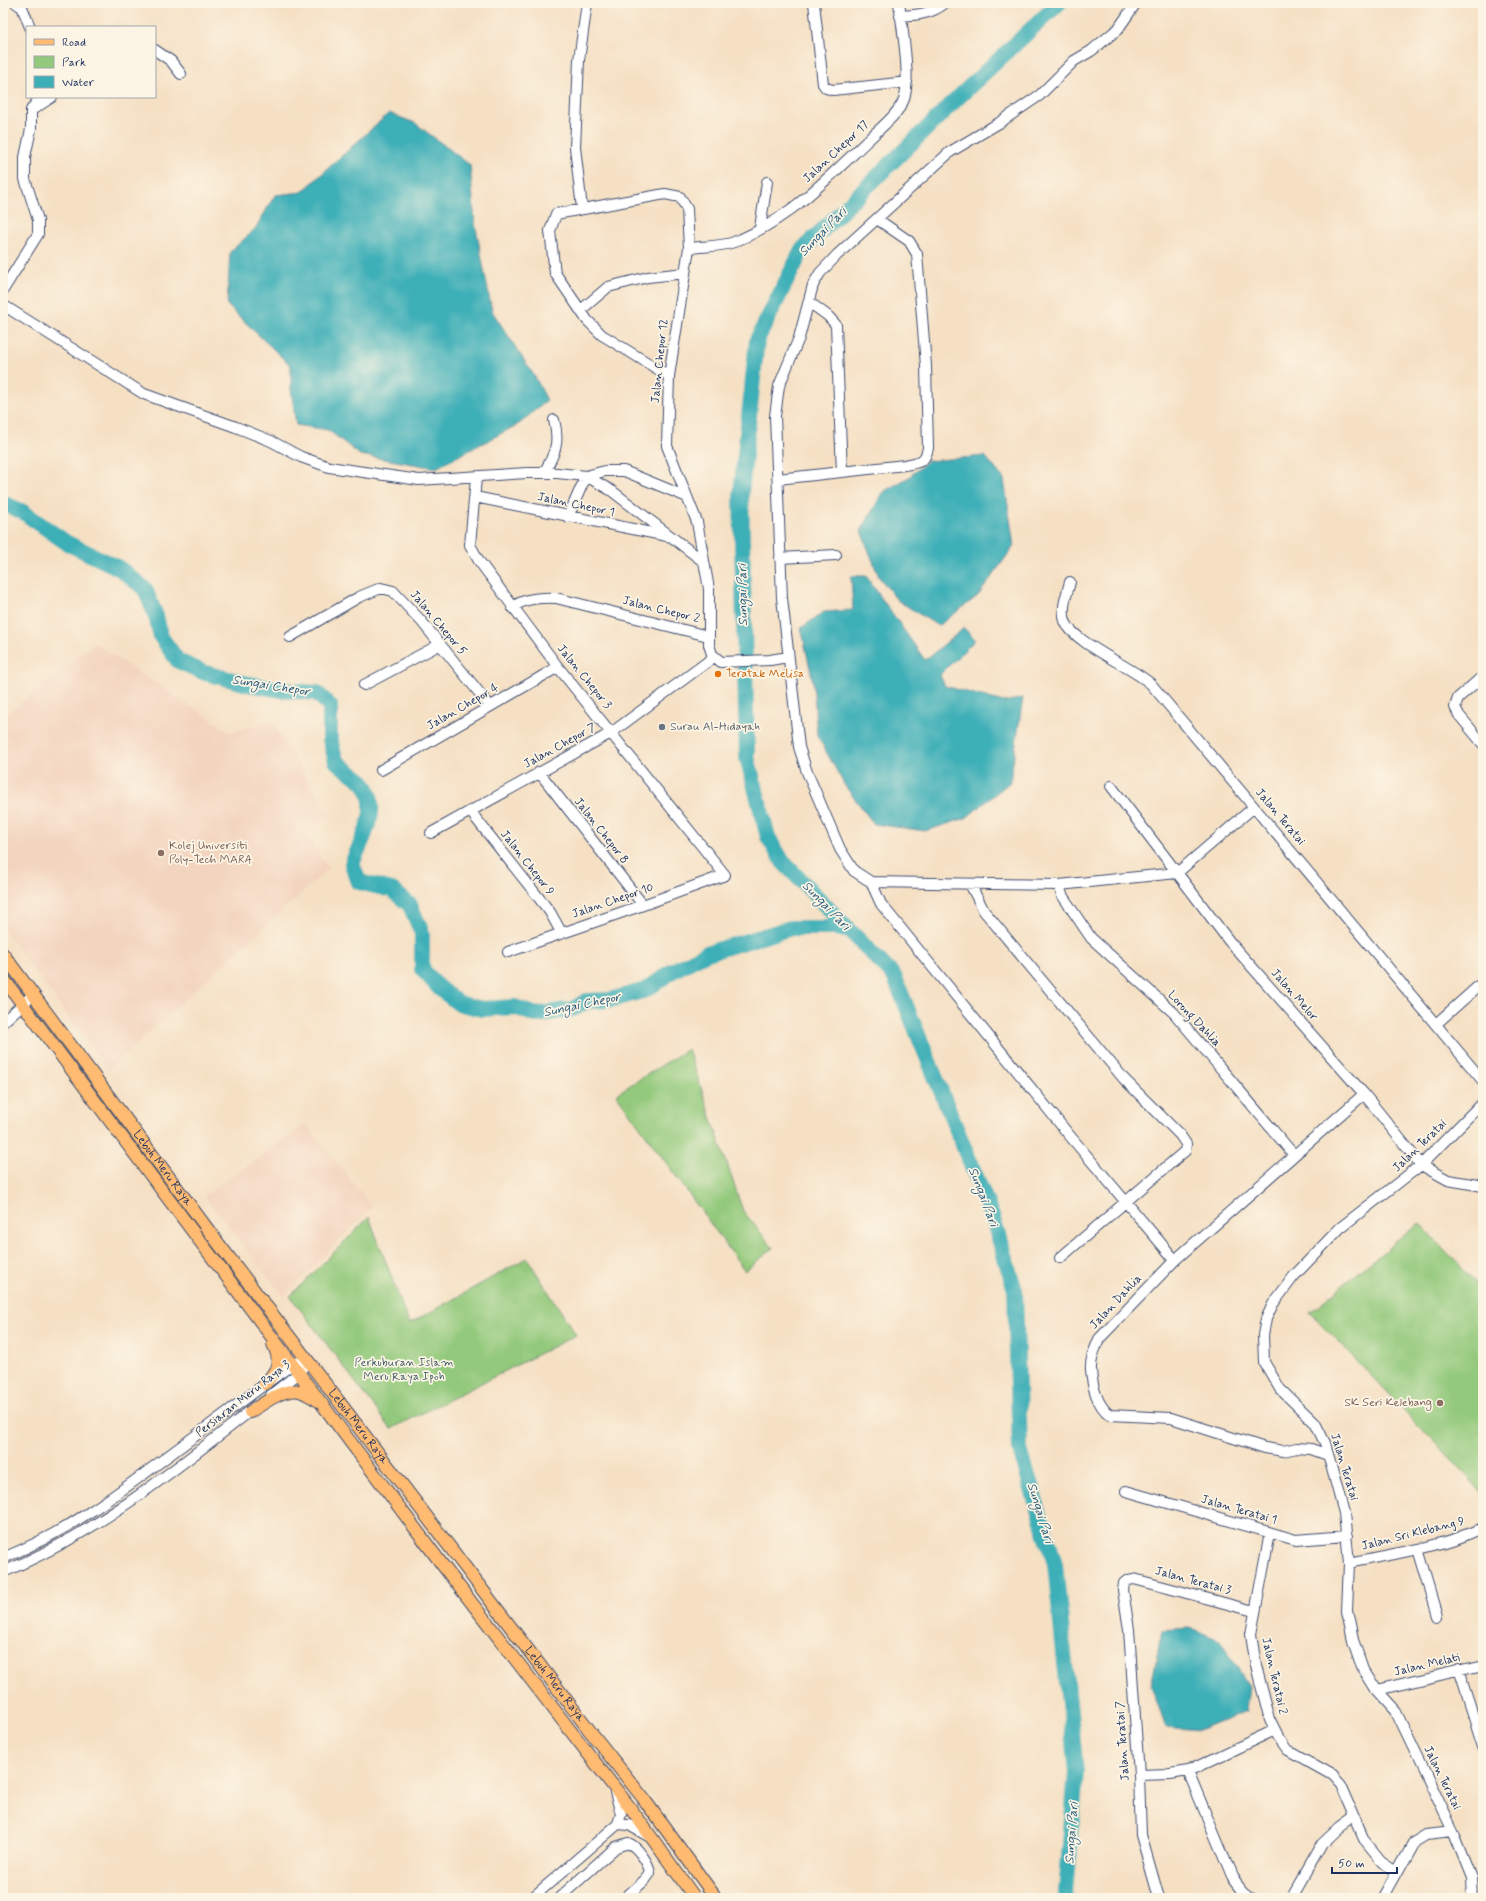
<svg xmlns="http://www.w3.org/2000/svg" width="1486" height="1901" viewBox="0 0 1486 1901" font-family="Mynerve,sans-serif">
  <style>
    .built { fill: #f3d4be }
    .green { fill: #93c97c; stroke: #577c6d }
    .water { fill: #3eafb7; stroke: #2c6f8a }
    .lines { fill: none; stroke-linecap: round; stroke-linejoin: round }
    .river { stroke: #3eafb7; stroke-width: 16 }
    .minor-casing { stroke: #3c4a6d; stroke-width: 12 }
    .major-casing { stroke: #3c4a6d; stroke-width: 14 }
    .minor { stroke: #fff; stroke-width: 10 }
    .major { stroke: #febb71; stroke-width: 12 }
    .food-dot { fill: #e8710a; stroke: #fcf5e5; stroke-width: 1.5 }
    .worship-dot { fill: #6b7280; stroke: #fcf5e5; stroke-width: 1.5 }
    .education-dot { fill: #8d6e63; stroke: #fcf5e5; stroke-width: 1.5 }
    .labels { text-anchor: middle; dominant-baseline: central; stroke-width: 3.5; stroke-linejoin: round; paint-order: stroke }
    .street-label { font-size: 12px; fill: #1b2f5e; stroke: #fcf5e5 }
    .food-label { font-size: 12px; fill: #c56008; stroke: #fcf5e5; text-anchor: start }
    .worship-label { font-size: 12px; fill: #5b616d; stroke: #fcf5e5; text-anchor: start }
    .education-label { font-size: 12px; fill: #785e54; stroke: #fcf5e5; text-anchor: start }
    .park-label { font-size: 12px; fill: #3f5d67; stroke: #fcf5e5 }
    .water-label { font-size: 13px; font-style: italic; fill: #275c7d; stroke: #fcf5e5 }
  </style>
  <rect width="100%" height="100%" fill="#fcf5e5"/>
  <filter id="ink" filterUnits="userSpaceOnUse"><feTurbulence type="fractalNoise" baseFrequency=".025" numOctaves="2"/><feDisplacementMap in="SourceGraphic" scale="8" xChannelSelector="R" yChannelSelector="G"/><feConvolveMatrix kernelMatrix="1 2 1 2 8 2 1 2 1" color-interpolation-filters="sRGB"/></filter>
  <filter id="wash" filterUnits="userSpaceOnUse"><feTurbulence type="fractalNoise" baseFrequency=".012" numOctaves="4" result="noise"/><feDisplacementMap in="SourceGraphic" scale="16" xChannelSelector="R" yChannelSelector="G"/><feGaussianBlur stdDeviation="0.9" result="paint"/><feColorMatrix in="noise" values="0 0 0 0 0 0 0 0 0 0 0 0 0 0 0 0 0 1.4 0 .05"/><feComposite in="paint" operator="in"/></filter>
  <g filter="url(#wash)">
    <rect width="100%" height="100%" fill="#f5e0c4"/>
    <path class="built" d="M94 643 230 732 272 721 328 814 307 837 329 868 108 1070 3 929V717Z
      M306 1124 372 1207 284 1297 204 1196Z"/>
    <path class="green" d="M688 1049 743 1211 773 1248 745 1271 616 1094Z
      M369 1217 409 1324 527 1258 576 1335 391 1429 290 1296Z
      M1419 1223 1483 1290V1493L1310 1312Z"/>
    <path class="water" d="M389 113 415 123 470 165 475 223 492 311 535 377 547 400 519 424 436 468 360 455 328 430 296 425 291 389V366L227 305 230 252 255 229 275 195 302 192Z
      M985 456 1004 479 1014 546 978 596 938 626 897 600 879 577 861 531 883 492 909 477 927 461Z
      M851 576H866L925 660 964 628 975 640 940 675 945 686 1004 702 1023 698 1010 782 966 818 925 831 874 824 845 786 817 735 813 682 801 628 824 612 853 610Z
      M1189 1628 1220 1640 1249 1686 1246 1711 1199 1730 1166 1727 1151 1686 1162 1630Z"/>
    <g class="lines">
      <path class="river" d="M1059 3 965 91 802 250 757 340 741 493 747 757 768 837 783 862 894 976 992 1216 1015 1290 1020 1450 1055 1564 1076 1772 1066 1893 1067 1898
        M3 503 23 512 67 543 119 568 145 589 156 616 161 637 178 661 205 673 248 684 282 690 317 693 330 706V739L336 761C342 767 359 778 363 782 383 808 362 838 352 864L359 882 392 890 410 905 422 933V969L439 988 458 1003 482 1009 515 1007 536 1015 573 1009 587 1001 610 1000 646 990 674 970 707 953 791 928H836L850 931"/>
    </g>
  </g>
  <g filter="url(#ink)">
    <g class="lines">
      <g class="minor-casing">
        <path id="minor" d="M16 3 22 7 30 27
          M814 3 823 84 826 88 833 90 907 82
          M1136 3 1118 29 1091 51 1074 61 1040 95 999 123 950 152 837 255 820 273 813 285 799 338 779 386 775 416 782 598 799 747 807 772 840 849 854 871 871 882 1059 885 1177 873 1254 807
          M900 16C917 15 932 14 945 3
          M155 50 171 61 181 74
          M35 108 52 97
          M582 209 575 147 579 60 587 3
          M760 228 767 182
          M689 248C704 246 721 247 734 242 787 221 826 180 866 142 877 131 899 114 904 99 911 79 902 26 899 3
          M3 290 38 234V220L25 179V157L31 129V110L40 97
          M809 302 828 316 836 325 842 472
          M3 305 144 394 236 427 271 441 301 457 329 467 419 480 527 473H557L586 476 605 471H624L687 497
          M581 310 608 287 648 277 685 273
          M669 376 602 335 587 320 555 273 550 231 556 214 665 194 680 197 687 209 689 248 669 376 667 446 697 522 709 589V645L712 654 721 662 770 660 788 657
          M544 473C555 453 560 443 554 420
          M586 476 612 491 704 562
          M476 478 470 545 479 561 558 667 725 875 643 905 508 952
          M778 479 905 465C919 462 925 463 928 448L926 366 917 254 909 241 877 219
          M475 497 672 537
          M568 517 586 476
          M780 558 836 555
          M1070 582C1067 594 1061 608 1065 621 1072 642 1132 667 1151 684L1483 1081
          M512 607C525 598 541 597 556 598L708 636
          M290 637 359 597 381 588 393 591 422 622 490 706
          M1483 676 1458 698 1455 707 1459 715 1483 744
          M364 685 439 645
          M381 770 558 667
          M539 772 643 905
          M1111 786 1229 941 1364 1094 1421 1165 1448 1180 1483 1186
          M470 811 550 912 561 932
          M431 833 611 733 714 657
          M871 882 881 904 1070 1136 1175 1260
          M970 884 984 911 1124 1079 1180 1135 1186 1144 1185 1151 1060 1258
          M1059 885 1062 895 1091 938 1174 1013 1294 1155
          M3 1022 34 994
          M1436 1024 1483 982
          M271 1395 299 1373 308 1360
          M1328 1455 1311 1449 1297 1448 1283 1451 1265 1448 1171 1418 1110 1415C1097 1406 1092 1385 1091 1370 1090 1359 1095 1349 1099 1339L1175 1260 1364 1094
          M1126 1491 1296 1540 1347 1536
          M1270 1533 1251 1634 1256 1666 1270 1720 1278 1736 1288 1750 1331 1774 1340 1784 1364 1839 1382 1861 1397 1871
          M1418 1549 1438 1616
          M3 1558C65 1533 115 1496 168 1456 210 1425 251 1394 293 1364L299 1362
          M1349 1563C1392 1554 1443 1547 1483 1528
          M3 1572C96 1534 176 1469 255 1407
          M1459 1670 1483 1745
          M1376 1690 1483 1665
          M1188 1771 1232 1877 1243 1891 1252 1898
          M1139 1775 1170 1774 1188 1771 1275 1730
          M615 1792 621 1814 618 1824
          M618 1824 629 1825 648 1836
          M532 1898 618 1824
          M559 1898 616 1847 628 1843C637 1846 649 1863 650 1873L645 1880 625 1898
          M1159 1898 1141 1835 1139 1775 1129 1630 1123 1590 1124 1583 1128 1580 1134 1579 1254 1611
          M1291 1898 1322 1844 1339 1828 1354 1817
          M1382 1898 1413 1842 1426 1834 1453 1831
          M1473 1898 1472 1878 1453 1831 1396 1712 1376 1690 1363 1669 1353 1640 1347 1611 1349 1563 1344 1513 1325 1443 1315 1423 1280 1389 1264 1362 1263 1335 1266 1319 1273 1304 1294 1276 1340 1228 1421 1165 1483 1102"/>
      </g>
      <g class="major-casing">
        <g id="major">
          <path id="s1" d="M3 954 212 1235 590 1731 643 1798 716 1898"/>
          <path d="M3 978 444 1567 631 1809 695 1898"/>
          <path d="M265 1384C278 1369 282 1362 273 1344"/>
          <path d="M250 1412C263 1404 284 1387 300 1391 306 1393 312 1397 317 1400"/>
        </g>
      </g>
      <use href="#minor" class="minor"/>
      <use href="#major" class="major"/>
    </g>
  </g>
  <circle class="food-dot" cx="718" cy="674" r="4"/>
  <circle class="worship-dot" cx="662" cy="727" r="4"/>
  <g class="education-dot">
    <circle cx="161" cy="853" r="4"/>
    <circle cx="1440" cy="1403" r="4"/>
  </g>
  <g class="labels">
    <g class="street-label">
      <text transform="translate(836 152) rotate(-43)">Jalan Chepor 17</text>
      <text transform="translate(660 361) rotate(-84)">Jalan Chepor 12</text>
      <text transform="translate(576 505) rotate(12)">Jalan Chepor 1</text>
      <text transform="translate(661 610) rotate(14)">Jalan Chepor 2</text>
      <text transform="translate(438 623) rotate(50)">Jalan Chepor 5</text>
      <text transform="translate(584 677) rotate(51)">Jalan Chepor 3</text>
      <text transform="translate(463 707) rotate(-30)">Jalan Chepor 4</text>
      <text transform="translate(560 746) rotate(-29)">Jalan Chepor 7</text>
      <text transform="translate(1280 817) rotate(50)">Jalan Teratai</text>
      <text transform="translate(601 831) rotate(52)">Jalan Chepor 8</text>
      <text transform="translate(527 863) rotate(52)">Jalan Chepor 9</text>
      <text transform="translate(613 901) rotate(-19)">Jalan Chepor 10</text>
      <text transform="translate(1294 995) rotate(49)">Jalan Melor</text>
      <text transform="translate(1194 1019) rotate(47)">Lorong Dahlia</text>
      <text transform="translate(1420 1146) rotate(-44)">Jalan Teratai</text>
      <text stroke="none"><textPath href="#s1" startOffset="267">Lebuh Meru Raya</textPath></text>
      <text transform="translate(1116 1302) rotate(-47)">Jalan Dahlia</text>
      <text transform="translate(243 1399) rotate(-38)">Persiaran Meru Raya 3</text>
      <text stroke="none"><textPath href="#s1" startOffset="591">Lebuh Meru Raya</textPath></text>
      <text transform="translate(1344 1467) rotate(73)">Jalan Teratai</text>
      <text transform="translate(1239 1510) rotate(16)">Jalan Teratai 1</text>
      <text transform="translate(1413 1534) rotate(-14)">Jalan Sri Klebang 9</text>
      <text transform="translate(1193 1581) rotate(15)">Jalan Teratai 3</text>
      <text transform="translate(1427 1665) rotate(-13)">Jalan Melati</text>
      <text transform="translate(1274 1676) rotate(77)">Jalan Teratai 2</text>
      <text stroke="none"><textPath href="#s1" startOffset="915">Lebuh Meru Raya</textPath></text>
      <text transform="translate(1123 1741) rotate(-94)">Jalan Teratai 7</text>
      <text transform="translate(1442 1778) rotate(64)">Jalan Teratai</text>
    </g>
    <g class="food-label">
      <text x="726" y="674">Teratak Melisa</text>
    </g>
    <g class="worship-label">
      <text x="670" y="727">Surau Al-Hidayah</text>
    </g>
    <g class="education-label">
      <text x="169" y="846">Kolej Universiti<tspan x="169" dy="14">Poly-Tech MARA</tspan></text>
      <text x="1432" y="1403" text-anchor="end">SK Seri Kelebang</text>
    </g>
    <g class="park-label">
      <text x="404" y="1363">Perkuburan Islam<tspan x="404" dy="14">Meru Raya Ipoh</tspan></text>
    </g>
    <g class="water-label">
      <text transform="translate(823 232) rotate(-46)">Sungai Pari</text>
      <text transform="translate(743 595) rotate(-91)">Sungai Pari</text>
      <text transform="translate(271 686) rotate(9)">Sungai Chepor</text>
      <text transform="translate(826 906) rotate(46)">Sungai Pari</text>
      <text transform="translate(582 1005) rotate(-12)">Sungai Chepor</text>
      <text transform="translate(983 1197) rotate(69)">Sungai Pari</text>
      <text transform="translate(1040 1513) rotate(73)">Sungai Pari</text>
      <text transform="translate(1072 1833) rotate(-86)">Sungai Pari</text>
    </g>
  </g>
  <rect width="1486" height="1901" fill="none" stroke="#fcf5e5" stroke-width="16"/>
  <rect x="26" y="26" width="130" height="72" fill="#fcf5e5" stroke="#a2a6af"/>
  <rect x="34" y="39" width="20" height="6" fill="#febb71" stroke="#a2a6af"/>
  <text x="62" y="46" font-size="12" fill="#1b2f5e">Road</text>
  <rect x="34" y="56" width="20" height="12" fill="#93c97c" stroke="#a2a6af"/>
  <text x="62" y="66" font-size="12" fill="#1b2f5e">Park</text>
  <rect x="34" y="76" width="20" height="12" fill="#3eafb7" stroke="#a2a6af"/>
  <text x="62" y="86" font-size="12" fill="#1b2f5e">Water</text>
  <path d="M1332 1867v6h65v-6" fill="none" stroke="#1b2f5e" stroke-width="2"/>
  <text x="1338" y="1867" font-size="12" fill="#1b2f5e" stroke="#fcf5e5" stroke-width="3" paint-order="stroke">50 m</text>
</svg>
